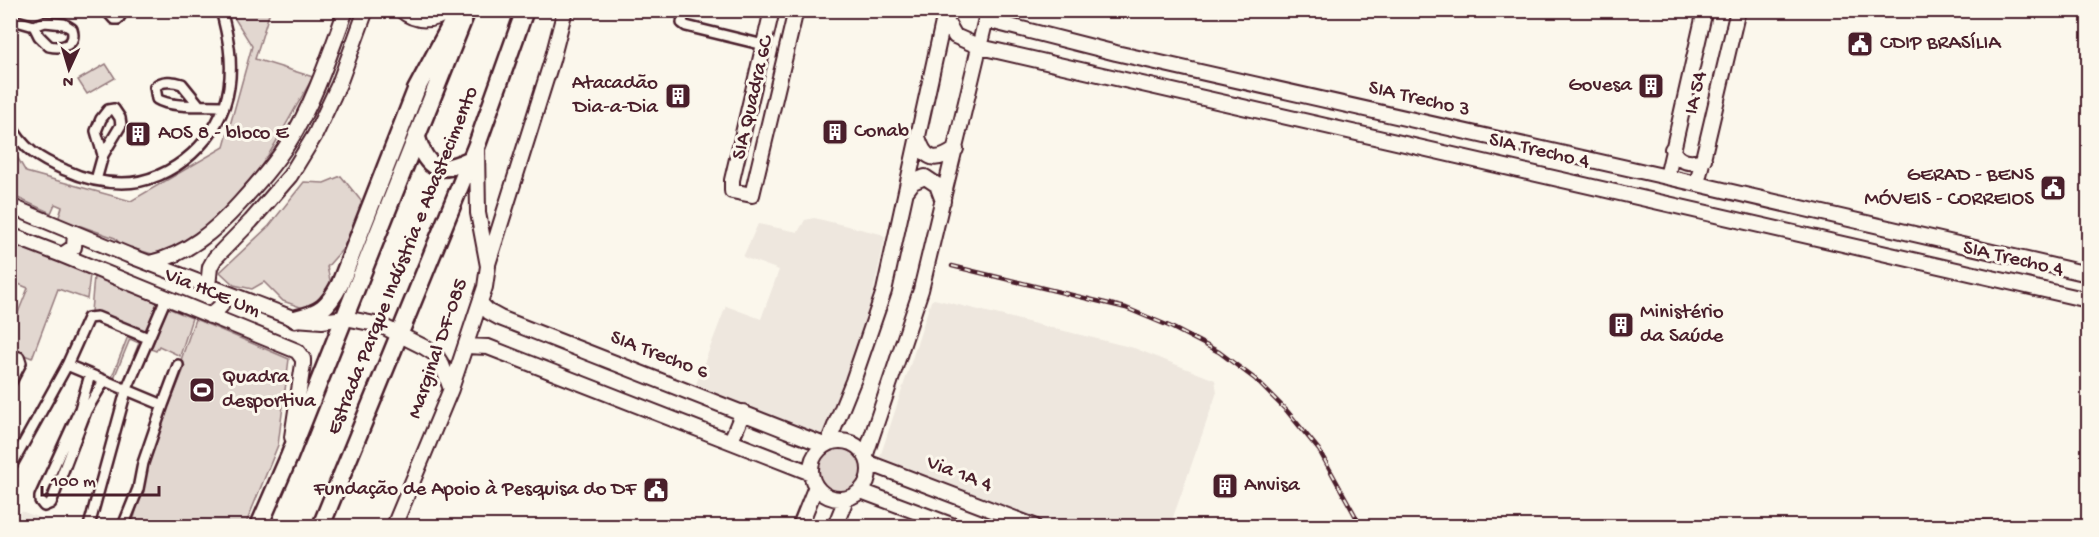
<svg xmlns="http://www.w3.org/2000/svg" width="2099" height="537" viewBox="0 0 2099 537" font-family="'Gochi Hand',sans-serif">
  <style>
    .built { fill: #eee7de }
    .green { fill: #e2d7d0; stroke: #967b7e; stroke-width: 1.5 }
    .lines { fill: none; stroke-linecap: round; stroke-linejoin: round }
    .street-casing { stroke: #4a1f2b; stroke-width: 14 }
    .secondary-casing { stroke: #4a1f2b; stroke-width: 18 }
    .highway-casing { stroke: #4a1f2b; stroke-width: 21 }
    .street { stroke: #fbf7ec; stroke-width: 9 }
    .secondary { stroke: #fbf7ec; stroke-width: 14 }
    .highway { stroke: #fbf7ec; stroke-width: 16 }
    .rail-casing { stroke: #4a1f2b; stroke-width: 4.5 }
    .rail { stroke: #fbf7ec; stroke-width: 2; stroke-dasharray: 7; stroke-linecap: butt }
    .labels { text-anchor: middle; dominant-baseline: central; stroke-width: 6; stroke-linejoin: round; paint-order: stroke }
    .poi-label { font-size: 21px; fill: #4a1f2b; stroke: #fbf7ec; text-anchor: start }
    .street-label { font-size: 21px; fill: #4a1f2b; stroke: #fbf7ec }
  </style>
  <rect width="100%" height="100%" fill="#fbf7ec"/>
  <filter id="ink" filterUnits="userSpaceOnUse"><feTurbulence type="fractalNoise" baseFrequency=".0167" numOctaves="2"/><feDisplacementMap in="SourceGraphic" scale="12" xChannelSelector="R" yChannelSelector="G"/><feConvolveMatrix kernelMatrix="1 2 1 2 8 2 1 2 1" color-interpolation-filters="sRGB"/></filter>
  <g filter="url(#ink)">
    <path class="built" d="M814 218 881 234 885 238 872 297 858 346 829 430 825 435H818L695 387 726 306 761 319 779 270 743 257 758 224 798 232 805 220Z
      M934 299 1134 348 1215 380 1217 392 1170 526H1056L880 457 931 301Z
      M21 511 62 526H15Z"/>
    <path class="green" d="M230 11H270L255 59 313 77 269 154 246 188 197 234 173 248 152 254 121 245 115 238 81 226 74 227 58 220 62 207 55 204 51 213 11 195 10 145 26 172 131 201 224 147 252 46Z
      M106 64 115 78 87 94 78 80Z
      M341 176 362 202 348 243 327 267 331 284 317 301 306 309 283 301 264 282 252 289 234 285 220 272 269 226 304 182 324 183Z
      M13 242 90 275 87 299 58 289 32 358 11 350V330L28 288 11 281V248Z
      M94 276 160 304 147 334 91 312Z
      M168 308 192 318 180 356 159 346 156 351 151 349Z
      M195 319 289 359 278 445 245 526H132L163 406H169L185 366 180 363Z
      M128 336 138 340 140 343 123 382 122 380H124L139 343 130 339 114 378 112 377Z
      M817 469a24 24 0 1 1 48 0a24 24 0 1 1-48 0Z"/>
    <g class="lines">
      <g class="street-casing">
        <path id="street" d="M106 10 114 19H118L124 10
          M684 10 682 23 686 26 764 45
          M10 19 34 26 45 22 64 24 72 29C77 45 62 49 49 46L39 36 34 26
          M199 105 182 84C174 81 161 80 155 87L157 99C171 108 206 105 224 106
          M10 124C23 149 39 159 65 170 82 178 103 183 122 183 173 183 222 137 229 87 233 60 228 36 221 10
          M96 180 103 155 121 125 120 118 114 109 108 110 101 119 96 131 103 155
          M10 357 14 356 19 357 21 363 10 384
          M67 365 163 405
          M90 375 80 409 40 497V501L44 506 51 503 86 411 104 381
          M10 468 67 365 88 318 97 317 148 338
          M89 526 126 391 166 298
          M123 526 138 489 143 463 163 405 178 365"/>
      </g>
      <g class="secondary-casing">
        <path id="secondary" d="M401 10C416 23 435 22 450 10
          M772 10 732 180V191L752 195 796 10
          M944 17 955 36 980 47 2088 300
          M986 20 1116 53 1667 177 2088 274
          M918 137C925 161 936 163 956 149
          M1672 149C1678 163 1692 165 1704 159
          M1667 177 1705 10
          M1697 184 1738 10
          M907 190 913 182 925 177 937 185 943 201
          M10 206 128 255 295 319 322 321 345 318 380 325 424 347 435 354 442 365 451 389
          M10 235 62 255 297 351 303 359V364L292 437
          M62 255 74 247 75 233
          M150 263C187 254 215 231 240 203 258 183 275 164 289 142 314 103 330 53 346 10
          M488 264 552 60 565 10
          M208 286 210 267 215 258 251 221 290 176 315 135 339 84 366 10
          M480 303 489 312 500 318 824 445
          M210 316 221 306 223 292
          M466 346 488 347 811 473
          M811 470a29 29 0 1 1 58 0a29 29 0 1 1-58 0Z
          M731 441 743 412
          M828 443 853 381 884 291 945 13
          M866 454 921 290 988 10
          M869 463 1034 526
          M861 491 954 526
          M394 526 451 389 485 287 488 266 478 213 477 148
          M800 526 816 486
          M835 526 846 499"/>
      </g>
      <g class="highway-casing">
        <path id="highway" d="M417 138C427 170 439 174 469 160
          M295 319C321 313 328 307 340 284L416 90 454 19
          M259 526 289 457 467 10
          M321 526 478 142 525 10"/>
      </g>
      <use href="#street" class="street"/>
      <use href="#secondary" class="secondary"/>
      <use href="#highway" class="highway"/>
      <g class="rail-casing">
        <path id="rail" d="M952 266 1126 308 1169 326 1219 352 1255 379 1287 411 1319 450 1361 526
          M1918 526 1972 521 2060 526"/>
      </g>
      <use href="#rail" class="rail"/>
    </g>
  </g>
  <defs>
    <g id="civic-square" transform="scale(1.35)"><rect x="-9" y="-9" width="18" height="18" rx="4" fill="#4a1f2b" stroke="#fbf7ec"/><path d="M-.6-6.5H3V-4.5H.6V-3L4-1V1h2V6H-6V1h2V-1L-.6-3ZM-1.2 2.5V6h2.4V2.5Z" fill="#fff"/></g>
    <g id="building-square" transform="scale(1.35)"><rect x="-9" y="-9" width="18" height="18" rx="4" fill="#4a1f2b" stroke="#fbf7ec"/><path d="M-4-6H4V6H1V3H-1V6H-4ZM-2.5-4.3h1.7v1.8h-1.7ZM.8-4.3h1.7v1.8H.8ZM-2.5-1h1.7V.8h-1.7ZM.8-1h1.7V.8H.8Z" fill="#fff"/></g>
    <g id="stadium-square" transform="scale(1.35)"><rect x="-9" y="-9" width="18" height="18" rx="4" fill="#4a1f2b" stroke="#fbf7ec"/><path d="M0-5a6.5 5 0 1 0 0 10a6.5 5 0 1 0 0-10ZM-3.5-1.8h7v3.6h-7Z" fill="#fff"/></g>
  </defs>
  <g fill-rule="evenodd">
    <use href="#civic-square" x="1860" y="44"/>
    <use href="#building-square" x="1651" y="86"/>
    <use href="#building-square" x="678" y="96"/>
    <use href="#building-square" x="835" y="132"/>
    <use href="#building-square" x="138" y="134"/>
    <use href="#civic-square" x="2053" y="188"/>
    <use href="#building-square" x="1621" y="325"/>
    <use href="#stadium-square" x="202" y="390"/>
    <use href="#building-square" x="1225" y="486"/>
    <use href="#civic-square" x="656" y="490"/>
  </g>
  <g class="labels">
    <g class="poi-label">
      <text x="1880" y="44">CDIP BRASÍLIA</text>
      <text x="658" y="84" text-anchor="end">Atacadão<tspan x="658" dy="24">Dia-a-Dia</tspan></text>
      <text x="1632" y="86" text-anchor="end">Govesa</text>
      <text x="854" y="132">Conab</text>
      <text x="158" y="134">AOS 8 - bloco E</text>
      <text x="2034" y="176" text-anchor="end">GERAD - BENS<tspan x="2034" dy="24">MÓVEIS - CORREIOS</tspan></text>
      <text x="1640" y="313">Ministério<tspan x="1640" dy="24">da Saúde</tspan></text>
      <text x="222" y="378">Quadra<tspan x="222" dy="24">desportiva</tspan></text>
      <text x="1244" y="486">Anvisa</text>
      <text x="636" y="490" text-anchor="end">Fundação de Apoio à Pesquisa do DF</text>
    </g>
    <g class="street-label">
      <text transform="translate(1697 93) rotate(-77)">IA 54</text>
      <text transform="translate(754 98) rotate(-77)">SIA Quadra 6C</text>
      <text transform="translate(1419 100) rotate(13)">SIA Trecho 3</text>
      <text transform="translate(1539 152) rotate(13)">SIA Trecho 4</text>
      <text transform="translate(2013 260) rotate(13)">SIA Trecho 4</text>
      <text transform="translate(404 261) rotate(-68)">Estrada Parque Indústria e Abastecimento</text>
      <text transform="translate(212 294) rotate(22)">Via HCE Um</text>
      <text transform="translate(439 349) rotate(-71)">Marginal DF-085</text>
      <text transform="translate(659 356) rotate(21)">SIA Trecho 6</text>
      <text transform="translate(959 475) rotate(21)">Via 1A 4</text>
    </g>
  </g>
  <rect width="2099" height="537" fill="none" stroke="#fbf7ec" stroke-width="36"/>
  <rect x="18" y="18" width="2063" height="501" fill="none" stroke="#4a1f2b" stroke-width="2" filter="url(#ink)"/>
  <g transform="translate(69 69) rotate(184)" stroke="#fbf7ec" stroke-width="4.5" paint-order="stroke">
  <path d="M0-4.5L10 22L0 15L-10 22Z" fill="#4a1f2b"/>
  <text y="-9" font-size="16" font-weight="bold" text-anchor="middle" fill="#4a1f2b">N</text>
  </g>
  <path d="M42 486v9h117v-9" fill="none" stroke="#4a1f2b" stroke-width="3"/>
  <text x="51" y="486" font-size="18" fill="#4a1f2b" stroke="#fbf7ec" stroke-width="4.5" paint-order="stroke">100 m</text>
</svg>
